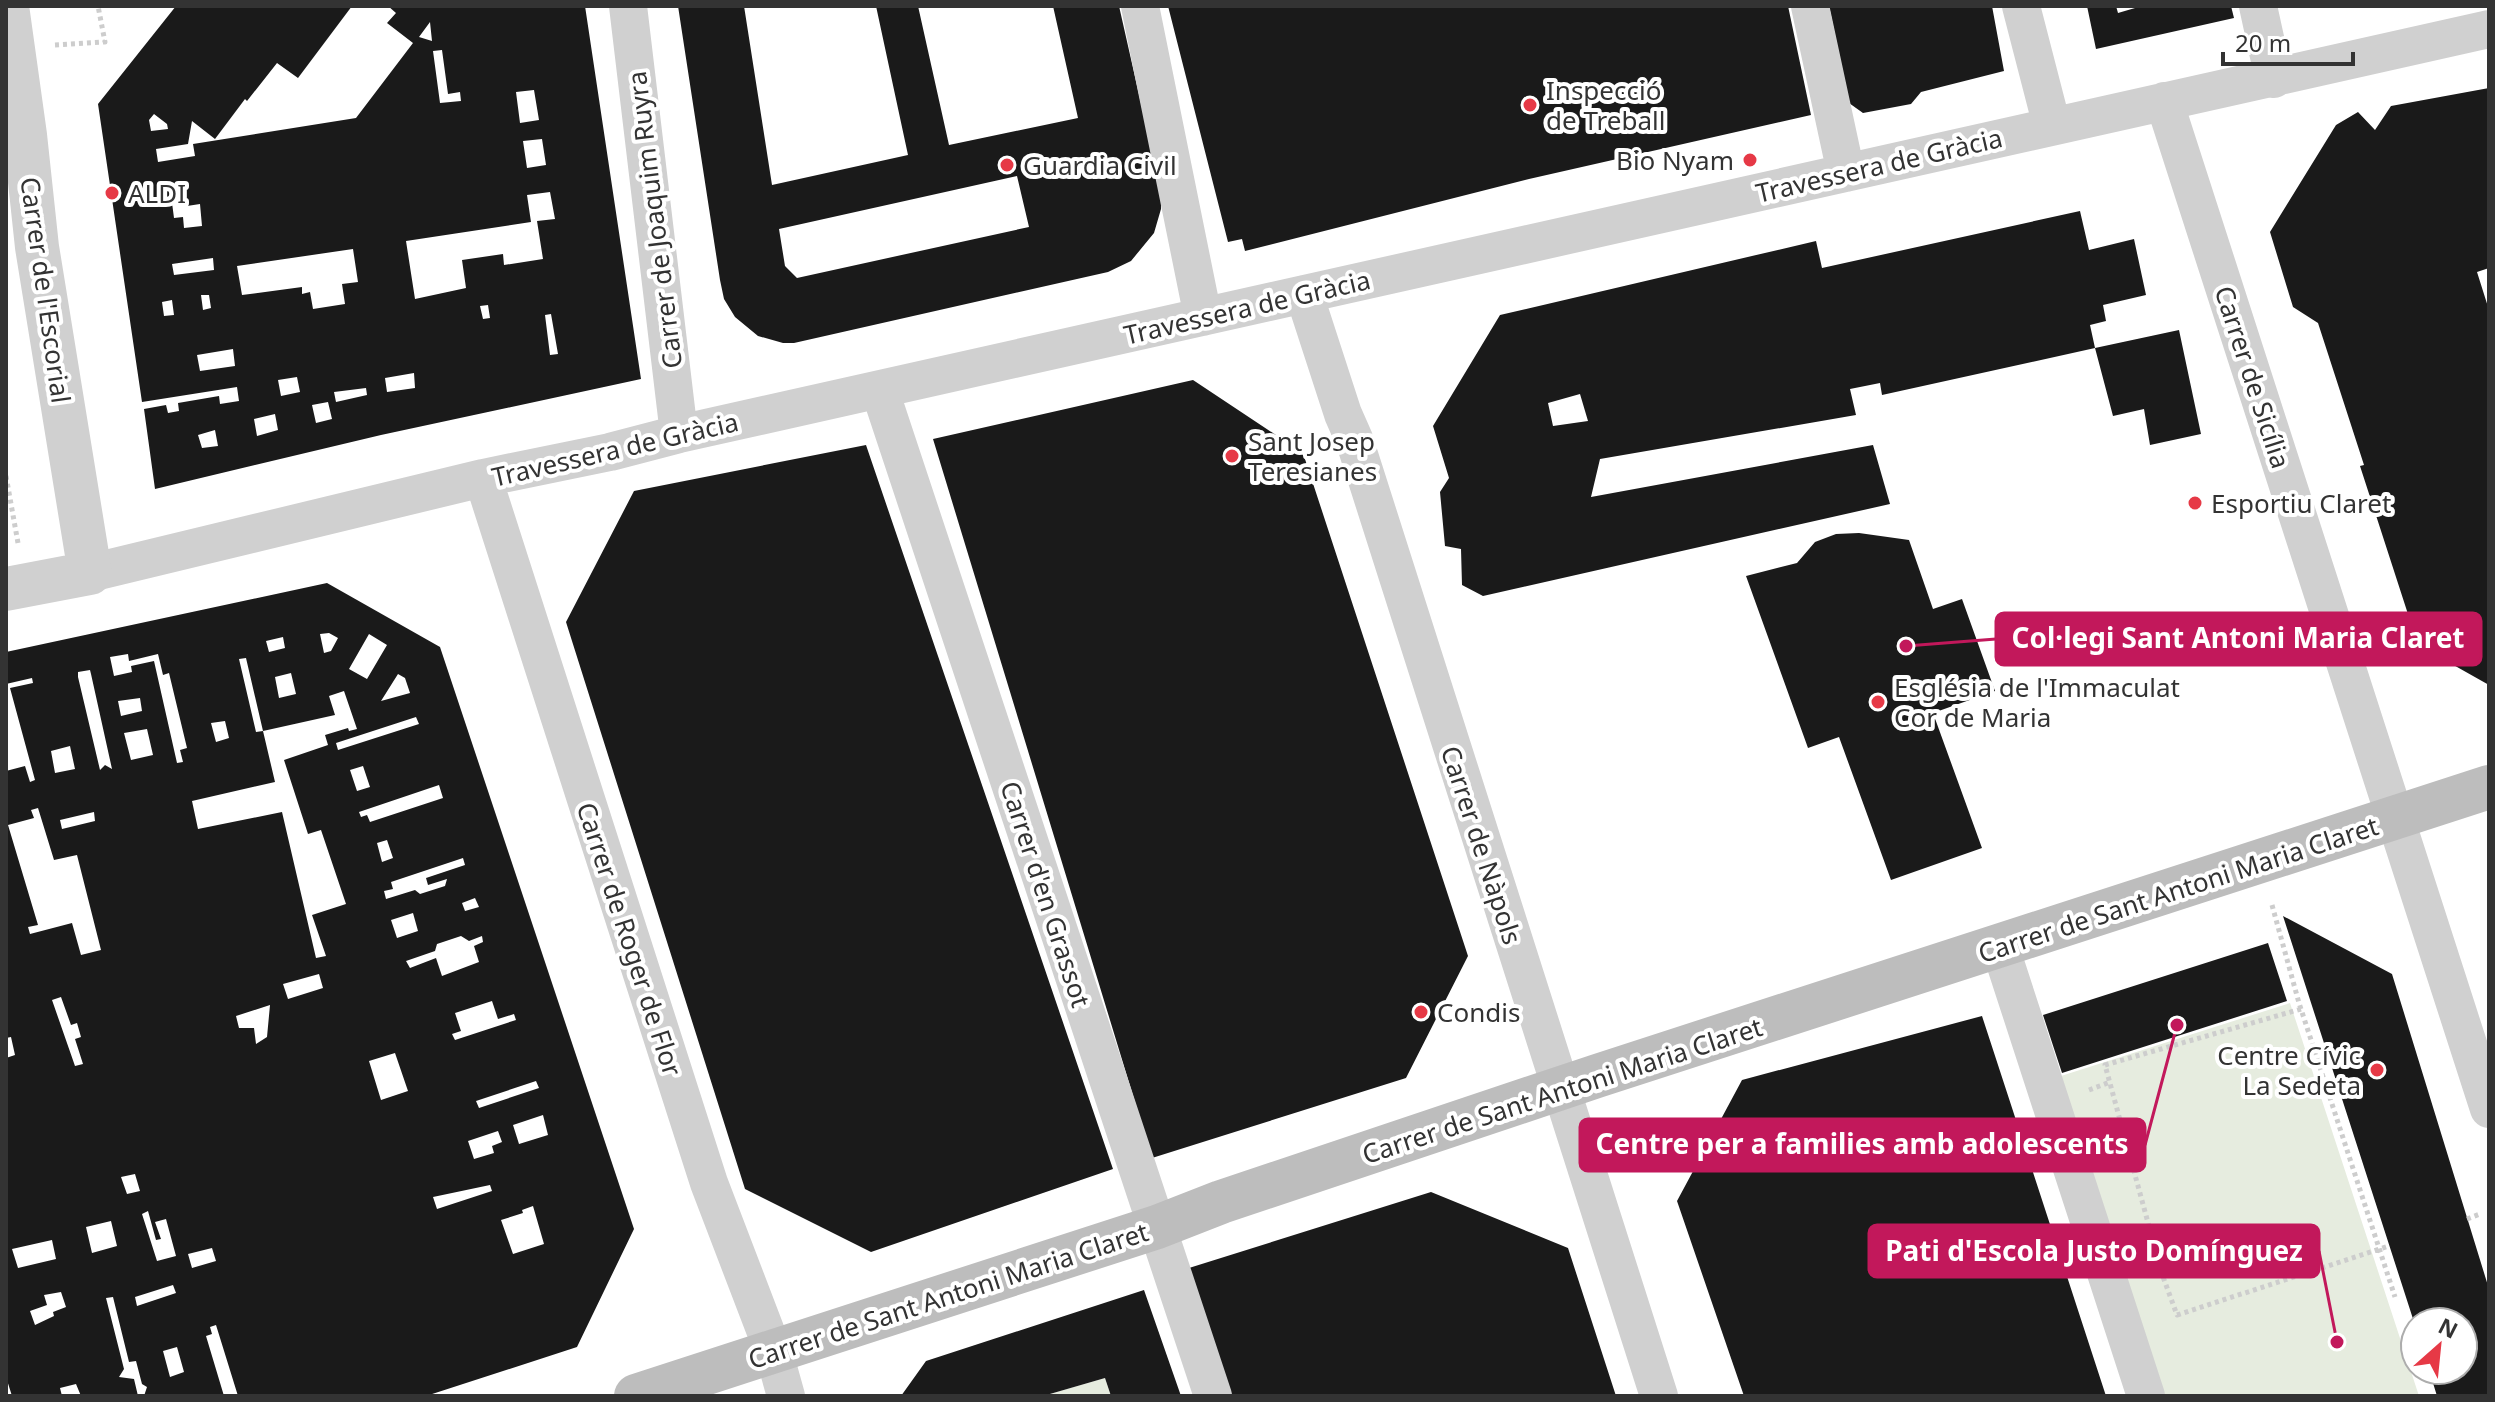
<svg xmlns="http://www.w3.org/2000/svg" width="2495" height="1402" viewBox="0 0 2495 1402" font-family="'Noto Sans',sans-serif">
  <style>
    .green { fill: #e6ecdf }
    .building { fill: #1a1a1a; fill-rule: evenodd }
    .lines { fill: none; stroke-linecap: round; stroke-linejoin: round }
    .path { stroke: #cdcdcd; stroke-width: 5; stroke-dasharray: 4 4; stroke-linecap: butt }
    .minor { stroke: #d0d0d0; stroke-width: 38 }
    .tertiary { stroke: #d0d0d0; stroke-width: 44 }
    .secondary { stroke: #bdbdbd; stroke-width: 44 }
    .poi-dot { fill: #e63946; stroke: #fff; stroke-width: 3 }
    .labels { text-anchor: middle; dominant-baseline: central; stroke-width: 8; stroke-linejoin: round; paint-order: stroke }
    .poi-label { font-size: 26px; fill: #333; stroke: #fff; text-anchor: start }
    .street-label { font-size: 26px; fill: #333; stroke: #fff }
    .leader { fill: none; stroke: #c2185b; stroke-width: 3 }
    .callout-dot { fill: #c2185b; stroke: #fff; stroke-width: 3 }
    .callout { fill: #c2185b; stroke: #c2185b; stroke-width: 3 }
    .callout-label { font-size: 28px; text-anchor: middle; font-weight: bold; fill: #fff }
  </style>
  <rect width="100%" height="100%" fill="#fff"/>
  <path class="green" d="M2290 1003 2419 1396H2165L2061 1076Z
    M1105 1378 1111 1396H1043Z"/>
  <path class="building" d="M176 6H352L298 78 277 63 247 101 245 99 215 139 192 121 188 144 156 149 158 162 195 156 193 144 356 118 413 43 387 23 396 13 388 6H585L641 379 381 435 155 489 144 409 166 405 168 413 179 411 178 403 219 396 220 404 239 401 237 387 142 402 98 104ZM430 22 432 41 419 37ZM442 50 448 94 460 92 461 101 440 103 433 51ZM534 90 539 120 520 123 516 92ZM154 114 167 124 168 129 151 131 149 120ZM542 139 546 165 527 168 523 141ZM550 192 555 219 537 221 543 259 504 265 503 254 462 260 466 288 415 299 406 241 531 222 527 195ZM179 193V198H186L187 206 200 204 202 226 184 228 183 217 174 218 171 195ZM353 249 358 282 342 284 345 304 313 309 310 292 302 294V287L242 295 237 266ZM213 258 214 270 174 275 172 264ZM201 295H209L211 308 203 310ZM172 300 174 315 164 316 162 302ZM488 305 490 318 483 319 480 306ZM551 314 558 354 550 355 545 315ZM233 349 235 366 200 371 197 355ZM414 373 415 388 387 392 385 378ZM297 377 300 392 281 396 278 380ZM366 388 367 395 336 402 334 392ZM328 402 332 419 316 423 312 405ZM275 414 278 430 257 436 254 419ZM215 430 218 446 202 448 198 435Z
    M678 6H744L772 185 908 155 876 6H918L949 145 1078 118 1053 6H1119L1161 192V209L1154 233 1131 261 1108 272 794 343H783L758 336 735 317 724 299 720 280ZM1017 176 1029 227 797 278 785 266 779 229Z
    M1168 6H1788L1811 115 1529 179 1245 251 1242 239 1228 242Z
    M1829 6H1992L2004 71 1921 92 1911 104 1863 113 1849 103Z
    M2087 6H2116L2118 13 2135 8 2134 6H2231L2234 18 2096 49Z
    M2489 88V268L2477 272 2489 310V685L2418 645 2360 466 2364 465 2318 323 2293 307 2270 232 2336 125 2358 112 2375 130 2391 106Z
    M2080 211 2089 250 2134 239 2146 295 2103 305 2106 321 2090 325 2095 348 1882 395 1880 383 1850 389 1856 415 1600 459 1591 497 1873 445 1890 504 1483 596 1462 585 1461 549 1445 546 1440 492 1449 478 1433 426 1500 315 1816 241 1822 268ZM1580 394 1588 421 1553 426 1548 403Z
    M2179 330 2201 434 2150 445 2144 409 2113 416 2095 348Z
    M1193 380 1303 453 1468 956 1406 1078 1152 1158 933 439Z
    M866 445 1113 1169 871 1252 745 1189 566 622 634 491Z
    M1859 533 1909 540 1933 609 1962 599 1995 691 1933 713 1982 848 1891 880 1839 737 1808 748 1746 576 1797 563 1815 542 1836 534Z
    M327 583 440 647 634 1229 577 1347 426 1396H238L216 1325 210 1327 212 1334 206 1336 224 1396H144L147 1387 142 1384 136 1361 129 1362 113 1297 106 1298 124 1369 119 1377 134 1379 138 1396H81L76 1384 60 1388 62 1396H12L6 1377V1058L15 1055 11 1037 6 1038V771L25 766 30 782 35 780 10 688 33 683 32 678 6 684V652ZM329 633 338 638 331 651 324 653 320 634ZM369 634 387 645 367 679 349 669ZM283 637 285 648 269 652 266 641ZM128 654 129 661 158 654 163 675 169 673 187 748 180 750 183 762 177 763 154 661 131 666 132 672 114 676 110 657ZM246 658 263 731 335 715 329 696 344 691 357 729 349 731 348 728 325 735 328 745 284 760 308 834 321 830 346 904 312 915 326 956 316 958 282 812 198 829 192 801 275 782 263 731 256 732 239 659ZM90 670 91 674 112 769 105 765 100 770 78 677V672ZM291 673 296 694 279 698 275 677ZM398 674 405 678 410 693 381 701ZM140 698 142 711 121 716 118 701ZM416 717 419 724 338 750 336 743ZM225 721 229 738 216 742 211 723ZM147 729 153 755 131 760 124 733ZM70 746 75 769 55 773 51 751ZM363 766 370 787 357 791 350 770ZM439 785 443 798 370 822 367 815 361 817 359 812ZM38 808 54 860 77 855 101 950 81 955 72 923 30 934 28 927 38 925 8 825 34 818 31 810ZM94 812 95 821 62 829 60 820ZM387 840 393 858 382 862 377 843ZM463 858 465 865 426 878 428 885 447 879 445 886 420 894 415 890 386 899 384 891 393 889 391 882ZM475 898 479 907 465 911 462 903ZM413 913 418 931 397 938 391 920ZM461 936 469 941 482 936 483 942 474 946 479 962 442 976 436 958 410 968 406 961 435 951 437 944ZM319 974 323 988 288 999 283 984ZM61 997 71 1025 77 1023 81 1037 75 1039 83 1064 75 1066 52 1000ZM492 1001 498 1019 514 1014 516 1020 455 1040 452 1034 461 1031 455 1013ZM270 1005 267 1037 256 1044 254 1028H239L236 1016ZM395 1053 408 1091 381 1100 369 1061ZM536 1081 539 1088 479 1108 476 1101ZM543 1115 548 1135 519 1144 513 1125ZM498 1131 502 1142 492 1146 494 1153 474 1159 468 1141ZM135 1174 140 1191 127 1194 121 1177ZM490 1185 492 1191 437 1209 433 1197ZM533 1206 544 1244 513 1254 501 1220 523 1213 522 1210ZM148 1211 156 1240 161 1239 155 1222 166 1219 176 1256 157 1261 142 1214ZM111 1221 117 1246 92 1253 86 1227ZM52 1240 56 1259 18 1268 12 1249ZM212 1248 216 1261 192 1268 188 1254ZM173 1285 176 1293 137 1306 135 1297ZM61 1292 66 1307 53 1312 54 1316 35 1325 30 1311 47 1305 44 1295ZM177 1347 184 1372 170 1377 163 1351Z
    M2283 916 2392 974 2489 1289V1396H2437L2429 1370H2463V1322H2414Z
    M2268 943 2287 1001 2062 1073 2043 1015Z
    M1982 1016 2106 1396H1744L1677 1201 1742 1080Z
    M1431 1192 1568 1248 1616 1396H1232L1189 1268Z
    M1144 1290 1181 1396H1111L1105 1378 1043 1396H901L926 1361Z"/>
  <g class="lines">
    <path class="path" d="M55 45 105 42 98 6
      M6 476 18 543
      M2272 905 2299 1003 2395 1297
      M2301 1009 2105 1065 2162 1274 2177 1315 2389 1246
      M2089 1090 2110 1082
      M2108 1146 2126 1140
      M2467 1219 2480 1214"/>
    <path class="minor" d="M628 6 679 434
      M1140 6 1203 317
      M1810 6 1846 173
      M2021 6 2052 126
      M2258 6 2274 79
      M2164 101 2489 1109
      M1304 294 1343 414 1354 439 1659 1396
      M880 391 1213 1396
      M483 478 709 1183 774 1353 786 1396
      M90 573 483 478 610 452 679 434 2489 29
      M2000 947 2146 1396"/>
    <path class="tertiary" d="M6 589 90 573 37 247 25 135 7 6"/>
    <path class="secondary" d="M636 1396 1157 1227 1221 1202 1597 1076 2489 787"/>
  </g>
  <g class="poi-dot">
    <circle cx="1530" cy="105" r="8"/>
    <circle cx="1750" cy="160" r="8"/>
    <circle cx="1007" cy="165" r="8"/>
    <circle cx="112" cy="193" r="8"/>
    <circle cx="1232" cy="456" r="8"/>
    <circle cx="2195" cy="503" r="8"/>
    <circle cx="1878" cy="702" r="8"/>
    <circle cx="1421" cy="1012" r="8"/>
    <circle cx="2377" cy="1070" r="8"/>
  </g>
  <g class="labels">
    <g class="poi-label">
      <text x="1546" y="90">Inspecció<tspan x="1546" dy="30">de Treball</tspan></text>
      <text x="1734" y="160" text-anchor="end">Bio Nyam</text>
      <text x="1023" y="165">Guardia Civil</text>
      <text x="128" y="193">ALDI</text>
      <text x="1248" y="441">Sant Josep<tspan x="1248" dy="30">Teresianes</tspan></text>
      <text x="2211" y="503">Esportiu Claret</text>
      <text x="1894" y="687">Església de l'Immaculat<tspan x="1894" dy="30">Cor de Maria</tspan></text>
      <text x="1437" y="1012">Condis</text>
      <text x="2361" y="1055" text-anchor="end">Centre Cívic<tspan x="2361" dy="30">La Sedeta</tspan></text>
    </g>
    <g class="street-label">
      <text transform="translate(1879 165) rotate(-13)">Travessera de Gràcia</text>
      <text transform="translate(654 220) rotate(-97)">Carrer de Joaquim Ruyra</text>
      <text transform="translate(46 290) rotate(82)">Carrer de l'Escorial</text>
      <text transform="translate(1247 307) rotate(-13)">Travessera de Gràcia</text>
      <text transform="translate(2253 377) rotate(72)">Carrer de Sicília</text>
      <text transform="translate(615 449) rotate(-13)">Travessera de Gràcia</text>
      <text transform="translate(1482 845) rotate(72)">Carrer de Nàpols</text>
      <text transform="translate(2178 889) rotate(-18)">Carrer de Sant Antoni Maria Claret</text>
      <text transform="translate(1046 894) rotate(72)">Carrer d'en Grassot</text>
      <text transform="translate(630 939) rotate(72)">Carrer de Roger de Flor</text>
      <text transform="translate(1562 1090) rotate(-18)">Carrer de Sant Antoni Maria Claret</text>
      <text transform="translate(948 1295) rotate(-18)">Carrer de Sant Antoni Maria Claret</text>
    </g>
  </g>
  <path class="leader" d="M1906 646L1996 639M2177 1025L2145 1145M2337 1342L2319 1251"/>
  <g class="callout-dot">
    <circle cx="1906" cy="646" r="8"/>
    <circle cx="2177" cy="1025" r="8"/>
    <circle cx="2337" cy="1342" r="8"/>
  </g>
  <g class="callout">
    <rect x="1996" y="613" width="485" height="52" rx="8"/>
    <rect x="1580" y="1119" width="565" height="52" rx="8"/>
    <rect x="1869" y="1225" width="450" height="52" rx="8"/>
  </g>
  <g class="callout-label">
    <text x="2238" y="648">Col·legi Sant Antoni Maria Claret</text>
    <text x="1862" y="1154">Centre per a families amb adolescents</text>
    <text x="2094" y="1261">Pati d'Escola Justo Domínguez</text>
  </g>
  <rect width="2495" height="1402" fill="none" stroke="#333333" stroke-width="16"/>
  <g transform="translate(2439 1346) rotate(27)"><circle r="38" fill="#ffffff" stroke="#adadad" stroke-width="2"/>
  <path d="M0-6L14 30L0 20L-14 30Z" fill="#e63946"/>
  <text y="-12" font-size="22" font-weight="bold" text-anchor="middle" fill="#333333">N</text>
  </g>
  <path d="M2223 52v12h130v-12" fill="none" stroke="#333333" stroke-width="4"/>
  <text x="2235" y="52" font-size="24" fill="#333333" stroke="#ffffff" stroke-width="6" paint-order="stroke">20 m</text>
</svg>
